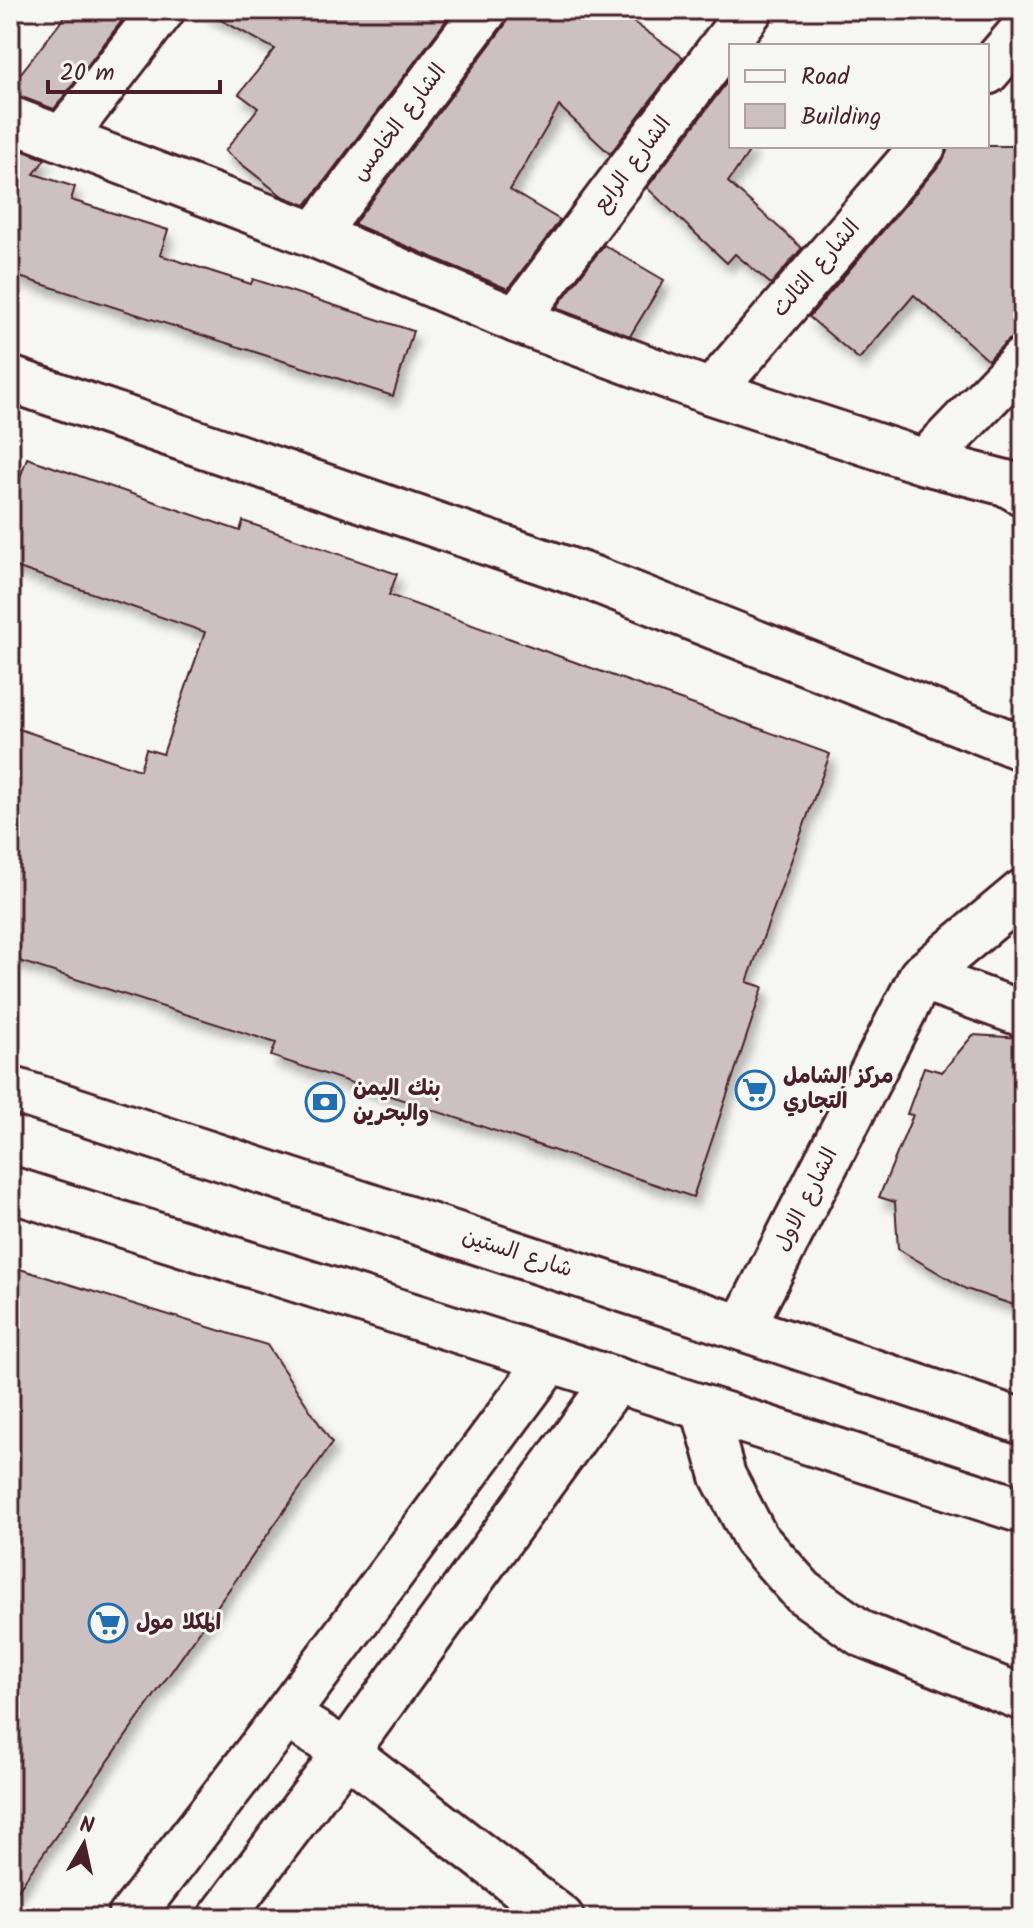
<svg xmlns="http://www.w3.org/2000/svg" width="1033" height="1928" viewBox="0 0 1033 1928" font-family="Kalam,'Playpen Sans Arabic',sans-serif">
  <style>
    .building { fill: #ccc1c0; stroke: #4a1f2b; stroke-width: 2; filter: url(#shadow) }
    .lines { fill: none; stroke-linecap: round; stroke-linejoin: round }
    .street-casing { stroke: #4a1f2b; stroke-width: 50 }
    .secondary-casing { stroke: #4a1f2b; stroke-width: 50 }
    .highway-casing { stroke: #4a1f2b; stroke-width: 50 }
    .street { stroke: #f6f6f2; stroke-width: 44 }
    .secondary { stroke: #f6f6f2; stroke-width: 44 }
    .highway { stroke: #f6f6f2; stroke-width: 44 }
    .labels { text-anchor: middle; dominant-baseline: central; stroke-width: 6; stroke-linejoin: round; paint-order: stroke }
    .street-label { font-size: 22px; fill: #4a1f2b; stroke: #f6f6f2 }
    .poi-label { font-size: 22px; font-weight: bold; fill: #4a1f2b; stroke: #f6f6f2; text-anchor: start }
  </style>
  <defs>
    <filter id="shadow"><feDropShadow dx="5" dy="9" stdDeviation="4" flood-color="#0004"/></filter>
  </defs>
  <rect width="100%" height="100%" fill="#f6f6f2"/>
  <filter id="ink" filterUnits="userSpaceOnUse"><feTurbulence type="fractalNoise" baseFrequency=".0125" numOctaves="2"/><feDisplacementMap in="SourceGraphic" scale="16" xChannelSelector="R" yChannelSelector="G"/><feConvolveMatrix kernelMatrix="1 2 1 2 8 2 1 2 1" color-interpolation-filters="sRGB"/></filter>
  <g filter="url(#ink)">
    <path class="building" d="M70 10H130L54 109 19 96 10 95V87Z
      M202 10H454L306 205 282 196 225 151 258 108 239 94 275 49Z
      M509 10H616L683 57 610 154 559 106 510 190 560 220 508 289 354 224 505 25Z
      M731 77V146H753L728 182 802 248 771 284 735 254 727 263 647 188Z
      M10 146 45 159 34 174 75 187 71 200 168 230 160 255 251 284 253 279 413 331 393 396 10 274Z
      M947 146H1023V336H1015L1006 342 988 360 914 295 859 359 809 317 942 162 947 151Z
      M604 245 664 280 630 336 556 308Z
      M27 458 240 531 243 521 397 574 389 595 830 754 747 982 763 987 693 1197 271 1056 276 1043 10 958V726L140 770 146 749 163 754 205 632 10 565V506Z
      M973 1035 1023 1038V1308L966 1289 898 1249 895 1202 879 1197 913 1115 907 1114 924 1067 942 1072Z
      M10 1266 267 1345 332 1443 10 1901Z"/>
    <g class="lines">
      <g class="street-casing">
        <path id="street" d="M987 72 1023 30
          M10 119 315 235 516 320 711 392 925 462 1006 483 1023 493
          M63 138 162 10
          M315 235 485 10
          M516 320 750 10
          M711 392 923 146
          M925 462 1023 360
          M286 1715 346 1752 561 1918
          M130 1918 286 1715 550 1360
          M221 1918 346 1752 616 1380"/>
      </g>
      <g class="secondary-casing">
        <path id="secondary" d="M10 379 594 579 1023 748
          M921 977 1023 1014
          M742 1328 921 977 1023 892
          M704 1408 723 1476 756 1539 803 1592 862 1634 1023 1698"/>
      </g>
      <g class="highway-casing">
        <path id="highway" d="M10 1089 742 1328 1023 1422
          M10 1189 704 1408 1023 1511"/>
      </g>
      <use href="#street" class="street"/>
      <use href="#secondary" class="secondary"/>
      <use href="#highway" class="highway"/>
    </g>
  </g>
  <defs>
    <g id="supermarket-ring" transform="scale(2)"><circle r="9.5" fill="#f6f6f2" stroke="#1f6fb2" stroke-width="1.5"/><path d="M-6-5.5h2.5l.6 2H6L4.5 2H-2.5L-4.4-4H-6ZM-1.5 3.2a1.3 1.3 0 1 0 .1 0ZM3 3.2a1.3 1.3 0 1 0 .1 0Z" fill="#1f6fb2"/></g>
    <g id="bank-ring" transform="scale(2)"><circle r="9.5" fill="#f6f6f2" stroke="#1f6fb2" stroke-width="1.5"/><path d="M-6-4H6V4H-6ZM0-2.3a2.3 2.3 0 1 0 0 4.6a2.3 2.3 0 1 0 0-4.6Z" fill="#1f6fb2"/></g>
  </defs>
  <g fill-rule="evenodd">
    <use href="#supermarket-ring" x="755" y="1090"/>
    <use href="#bank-ring" x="325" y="1102"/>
    <use href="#supermarket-ring" x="108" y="1623"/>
  </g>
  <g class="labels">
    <g class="street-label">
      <text transform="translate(400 123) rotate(-53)">الشارع الخامس</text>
      <text transform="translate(633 165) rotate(-53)">الشارع الرابع</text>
      <text transform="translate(817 269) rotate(-49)">الشارع الثالث</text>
      <text transform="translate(807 1200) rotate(-63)">الشارع الاول</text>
      <text transform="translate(517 1254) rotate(18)">شارع الستين</text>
    </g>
    <g class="poi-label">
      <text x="783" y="1077">مركز الشامل<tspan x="783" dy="25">التجاري</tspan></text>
      <text x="353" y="1089">بنك اليمن<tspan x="353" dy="25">والبحرين</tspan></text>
      <text x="136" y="1623">المكلا مول</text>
    </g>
  </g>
  <rect width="1033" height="1928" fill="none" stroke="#f6f6f2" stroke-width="40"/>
  <rect x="20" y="20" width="993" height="1888" fill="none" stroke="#4a1f2b" stroke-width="3" filter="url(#ink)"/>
  <rect x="729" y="44" width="260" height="104" fill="#f6f6f2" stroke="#b1a0a2" stroke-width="2"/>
  <rect x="745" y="70" width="40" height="12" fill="#f6f6f2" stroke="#b1a0a2" stroke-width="2"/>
  <text x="801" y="84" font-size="24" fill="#4a1f2b">Road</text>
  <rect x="745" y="104" width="40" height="24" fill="#ccc1c0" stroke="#b1a0a2" stroke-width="2"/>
  <text x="801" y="124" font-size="24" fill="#4a1f2b">Building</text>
  <g transform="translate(84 1844) rotate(9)" stroke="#f6f6f2" stroke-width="6" paint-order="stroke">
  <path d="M0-6L14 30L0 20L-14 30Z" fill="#4a1f2b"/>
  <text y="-12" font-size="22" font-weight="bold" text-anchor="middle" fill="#4a1f2b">N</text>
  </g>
  <path d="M48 80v12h172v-12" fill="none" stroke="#4a1f2b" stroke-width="4"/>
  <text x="60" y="80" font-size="24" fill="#4a1f2b" stroke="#f6f6f2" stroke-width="6" paint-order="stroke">20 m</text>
</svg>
